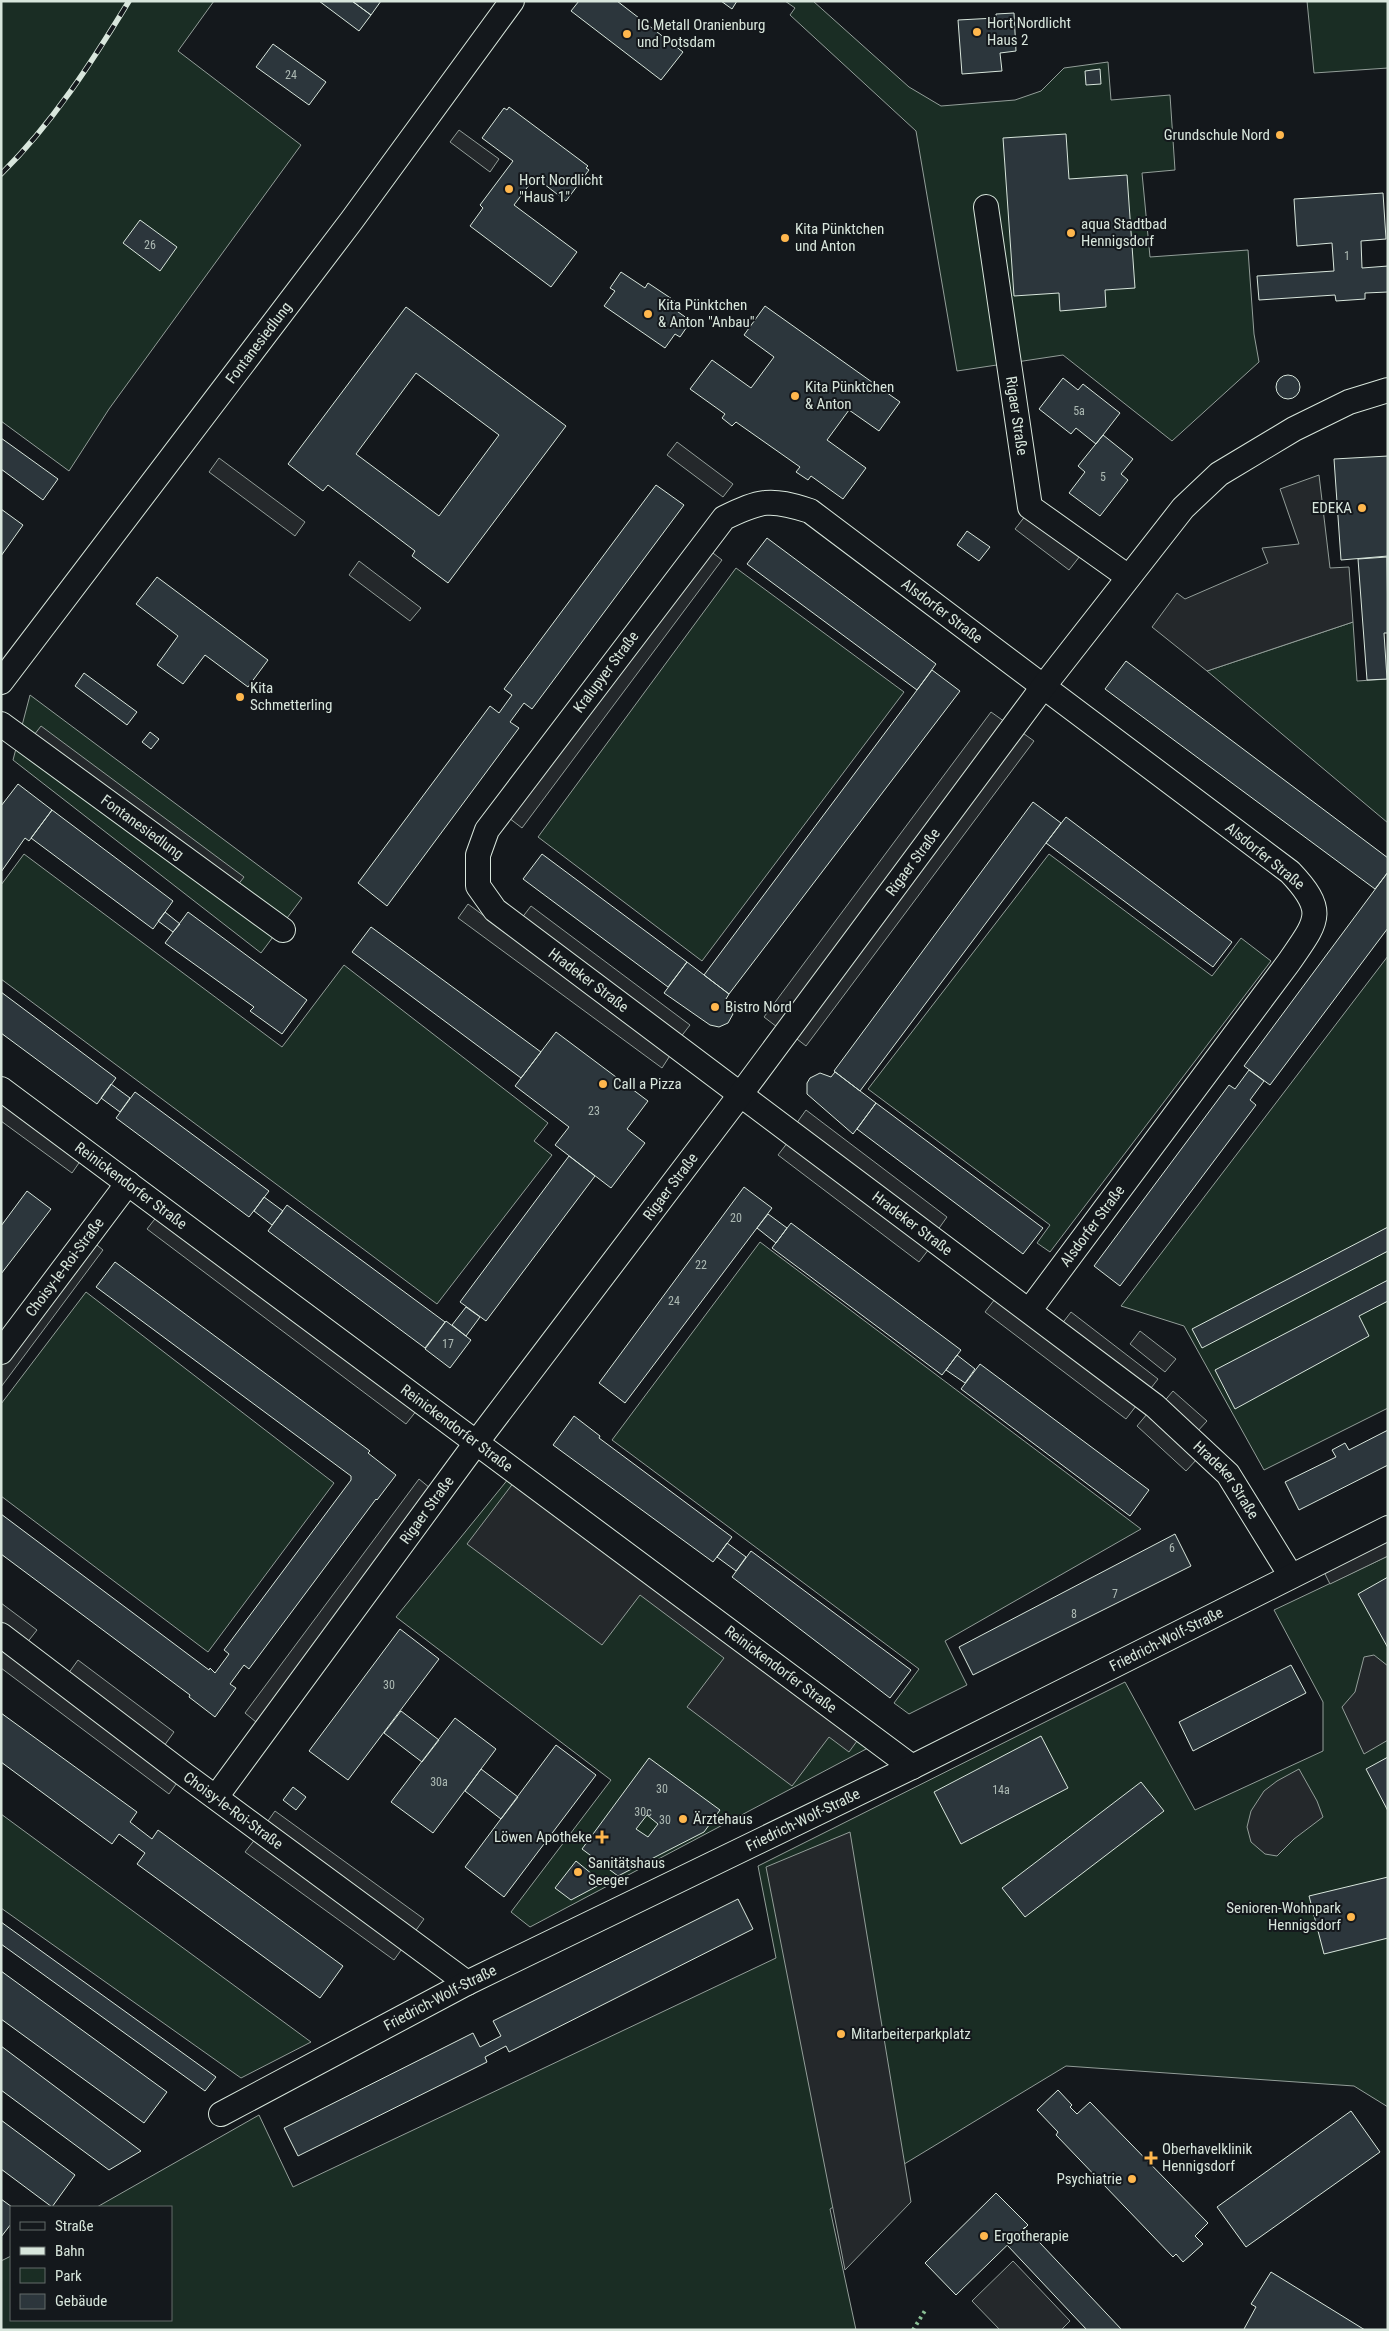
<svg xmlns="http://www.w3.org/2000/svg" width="1389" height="2331" viewBox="0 0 1389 2331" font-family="'Roboto Condensed',sans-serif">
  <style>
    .green { fill: #1a2d24; stroke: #939e99 }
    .parking { fill: #24282b; stroke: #939e99 }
    .building { fill: #2c363c; stroke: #d8e6dc; fill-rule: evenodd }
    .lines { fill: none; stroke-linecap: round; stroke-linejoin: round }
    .minor-casing { stroke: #d8e6dc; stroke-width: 26 }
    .minor { stroke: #14181c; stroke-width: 24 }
    .rail-casing { stroke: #d8e6dc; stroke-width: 5.5 }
    .rail { stroke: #14181c; stroke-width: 4; stroke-dasharray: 11; stroke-linecap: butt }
    .hedge { stroke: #8ac095; stroke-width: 4; stroke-dasharray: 2.5 4; stroke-linecap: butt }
    .poi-dot { fill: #ffb74d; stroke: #14181c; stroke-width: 2 }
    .labels { text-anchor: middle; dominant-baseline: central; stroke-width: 4; stroke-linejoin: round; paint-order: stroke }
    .number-label { font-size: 12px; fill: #adbab4 }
    .poi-label { font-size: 15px; fill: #d8e6dc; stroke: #14181c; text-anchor: start }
    .street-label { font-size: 15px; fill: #d8e6dc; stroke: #14181c }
  </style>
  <rect width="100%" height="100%" fill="#14181c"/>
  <path class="green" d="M1 1H214L178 51 301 145 109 409 69 471 1 421Z
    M785 1H813L909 87 941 106 1015 100 1041 91 1064 68 1108 62 1111 100 1170 95 1175 170 1142 173 1150 257 1248 250 1254 334 1259 362 1172 441 1063 355 957 371 916 131 790 15 795 8Z
    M1307 1H1388V68L1314 73Z
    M736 568 904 692 702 961 538 837Z
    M1353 622 1357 681 1388 679V823L1207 671Z
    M30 695 302 898 261 953 13 760Z
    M24 854 282 1047 344 965 548 1123 534 1141 552 1155 437 1304 1 979V885Z
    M1049 854 1212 976 1241 938 1271 961 1050 1252 1037 1243 1050 1225 868 1089Z
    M1388 956V1408L1264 1470 1184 1326 1121 1306Z
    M760 1242 1141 1529 945 1641 967 1685 909 1714 894 1703 919 1669 612 1440Z
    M86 1292 334 1483 208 1652 1 1496V1404Z
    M509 1478 868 1748 530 1927 511 1912 611 1780 396 1617Z
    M1388 1556V2107L1354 2086 1066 2066 830 2209 856 2330H1V2261L11 2256V2320H171V2207H97L259 2115 293 2187 776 1958 758 1866 1125 1682 1195 1810 1323 1751V1702L1274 1610Z
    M1 1814 311 2042 241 2078 1 1908Z"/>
  <path class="parking" d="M459 130 499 159 490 172 450 142Z
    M677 442 733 484 723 497 667 455Z
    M219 458 305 522 295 536 209 472Z
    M1319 475 1330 568 1349 567 1353 622 1207 671 1152 627 1177 593 1185 599 1268 563 1262 548 1299 544 1280 489Z
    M1026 515 1080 556 1069 570 1015 529Z
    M709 550 722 560 522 828 509 818Z
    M359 561 421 608 410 621 349 575Z
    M991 712 1005 722 777 1027 764 1017Z
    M41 726 244 877 234 890 31 739Z
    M1020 731 1034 741 806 1046 793 1036Z
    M468 904 671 1054 662 1068 458 918Z
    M531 906 690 1025 680 1038 521 919Z
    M1 1101 81 1160 72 1173 1 1121Z
    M806 1110 947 1217 937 1231 796 1124Z
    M788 1142 929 1249 919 1262 778 1155Z
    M158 1215 417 1410 406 1424 147 1229Z
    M92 1241 103 1250 1 1387V1363Z
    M995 1299 1136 1406 1126 1419 985 1312Z
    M1071 1312 1158 1379 1148 1392 1061 1325Z
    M1140 1331 1176 1359 1165 1372 1130 1344Z
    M1173 1391 1207 1421 1196 1433 1162 1404Z
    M1147 1414 1197 1459 1186 1471 1137 1426Z
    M419 1479 430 1488 256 1722 245 1713Z
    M514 1482 857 1741 849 1752 829 1737 792 1786 687 1707 724 1658 640 1595 602 1645 467 1544Z
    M1388 1538V1556L1330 1584 1323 1570Z
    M1 1603 37 1630 26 1644 1 1625Z
    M1 1647 179 1780 169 1794 1 1668Z
    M1374 1655 1388 1666V1740L1364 1754 1342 1707 1355 1692 1364 1657Z
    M78 1660 174 1732 164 1746 68 1674Z
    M1299 1769 1317 1801 1323 1817 1294 1839 1277 1856 1265 1854 1251 1842 1247 1827 1251 1811 1264 1791 1277 1781Z
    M275 1811 424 1919 414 1933 265 1825Z
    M850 1832 911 2202 845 2270 766 1867Z
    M256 1838 404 1946 394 1960 245 1852Z
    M1013 2261 1070 2321 1061 2330H1000L972 2301Z"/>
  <path class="building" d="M319 1H352L371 15 359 31Z
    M352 1H381L371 15Z
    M579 1H617L683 52 661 80 571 11Z
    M721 1H737L732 9Z
    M1014 13 1016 51 1000 53 1002 71 962 74 958 20 996 18V14Z
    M273 44 326 82 309 105 256 67Z
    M1100 69 1101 84 1086 85 1085 71Z
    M509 107 588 166 586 168 589 170 566 201 535 177 514 205 577 252 551 287 470 226 483 208 480 205 513 161 482 138 504 108 507 110Z
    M1066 134 1069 179 1127 175 1135 288 1105 290 1106 307 1060 311 1059 293 1014 296 1003 138Z
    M1383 193 1386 239 1361 241 1362 268 1388 266V292L1365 293V299L1336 301 1335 295 1259 300 1257 276 1334 271 1332 243 1297 246 1294 199Z
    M140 220 177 247 160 271 123 243Z
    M621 272 645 288 648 283 675 301 671 307 691 321 680 337 675 334 665 348 604 306 615 291 610 288Z
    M765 306 900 402 879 431 849 410 827 440 866 468 843 499 811 476 808 480 796 472 800 467 736 422 732 426 722 418 725 414 690 389 712 360 751 388 774 357 744 335Z
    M406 307 566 426 448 583 412 556 415 551 328 485 323 491 288 464ZM416 373 499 435 439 516 356 454Z
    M1276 387a12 12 0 1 1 24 0a12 12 0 1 1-24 0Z
    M1063 378 1078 390 1083 384 1120 413 1096 444 1076 428 1071 434 1039 409Z
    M1103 435 1133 459 1121 474 1128 480 1100 516 1069 493 1085 472 1078 466Z
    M1 438 58 479 43 500 1 469Z
    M1388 456V556L1341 560 1334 459Z
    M656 485 684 505 532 709 524 703 510 722 519 728 387 906 358 883 490 706 499 713 512 695 504 689Z
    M1 509 23 525 1 556Z
    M967 531 990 547 979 561 957 545Z
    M767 538 936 664 917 690 747 564Z
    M1387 557 1388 633H1384L1387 679 1367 680 1358 559Z
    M157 577 268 660 248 687 205 655 183 684 157 665 178 636 136 604Z
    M1126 661 1388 858V872L1375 889 1105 689Z
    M932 670 960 691 729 994 704 975Z
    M84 673 137 712 127 725 75 686Z
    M150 732 159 739 151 749 142 742Z
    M18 784 52 810 29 841 25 838 1 872V806Z
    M1033 802 1061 823 860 1091 834 1071Z
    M52 810 173 901 153 929 31 838Z
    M1066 817 1232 942 1213 967 1046 843Z
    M542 854 687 962 668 987 523 879Z
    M1388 872V928L1270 1085 1244 1066Z
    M165 912 180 924 173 932 158 921Z
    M188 912 307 1000 282 1034 250 1011 254 1007 165 943Z
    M371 927 541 1052 521 1078 352 952Z
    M687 962 729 994 726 999 731 1004 733 1014 728 1023 719 1027 710 1025 664 993Z
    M1 992 116 1078 97 1104 1 1033Z
    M556 1032 648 1101 627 1129 645 1143 611 1188 555 1145 569 1127 515 1086Z
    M1249 1070 1264 1081 1250 1100 1256 1105 1120 1286 1094 1266 1229 1085 1235 1089Z
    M835 1072 876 1103 853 1134 807 1094V1083L810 1078 820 1073 831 1077Z
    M111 1084 130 1098 120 1112 101 1098Z
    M135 1092 269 1191 249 1217 116 1118Z
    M876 1103 1043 1228 1023 1254 857 1129Z
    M569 1156 595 1176 486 1321 460 1302Z
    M744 1187 772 1208 625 1403 599 1383Z
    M27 1191 51 1209 1 1274V1226Z
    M264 1197 283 1211 272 1225 254 1211Z
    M287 1205 445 1322 425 1348 268 1231Z
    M768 1214 787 1228 776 1243 757 1228Z
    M791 1223 961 1350 942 1375 772 1248Z
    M1388 1227V1251L1202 1348 1192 1329Z
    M115 1262 370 1451 368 1453 396 1475 377 1500 376 1499 249 1669 244 1665 230 1684 236 1688 215 1717 189 1697 190 1695 1 1554V1514L209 1670 210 1668 215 1673 229 1654 224 1650 351 1480V1476L96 1287Z
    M1388 1280V1301L1359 1316 1369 1336 1235 1409 1215 1370Z
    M466 1307 480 1317 466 1336 452 1325Z
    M446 1321 471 1340 450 1368 425 1349Z
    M957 1355 975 1369 965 1383 946 1370Z
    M980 1364 1149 1490 1130 1516 961 1389Z
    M574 1416 600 1436 599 1438 732 1537 713 1562 553 1445Z
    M1388 1430V1465L1299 1510 1285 1482 1336 1457 1332 1450 1345 1443 1349 1450Z
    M1175 1534 1191 1566 973 1675 959 1647Z
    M727 1543 746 1557 736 1571 717 1557Z
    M751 1551 911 1670 890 1698 732 1577Z
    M1388 1577V1648L1358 1594Z
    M400 1629 439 1659 348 1780 309 1751Z
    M1291 1665 1306 1693 1193 1751 1179 1722Z
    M401 1711 439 1740 422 1762 384 1733Z
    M1 1713 137 1812 130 1822 152 1839 158 1830 343 1966 320 1998 137 1864 145 1853 119 1834 112 1844 1 1762Z
    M455 1718 496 1749 433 1833 391 1802Z
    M1041 1736 1068 1788 961 1844 934 1792Z
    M556 1745 596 1775 504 1897 465 1867Z
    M1388 1757V1811L1366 1769Z
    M649 1758 720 1810 704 1832 618 1876 582 1849ZM647 1815 658 1824 648 1837 636 1829Z
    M481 1769 518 1797 501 1819 465 1791Z
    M1141 1782 1164 1811 1025 1917 1002 1888Z
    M293 1787 306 1797 296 1810 283 1800Z
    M576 1861 603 1883 571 1900 555 1888Z
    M1388 1877V1938L1324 1954 1309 1896Z
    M738 1899 753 1929 509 2052 506 2046 485 2057 487 2062 298 2156 284 2128 473 2033 480 2047 501 2036 493 2021Z
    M1 1922 216 2077 205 2091 1 1944Z
    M1 1971 167 2092 144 2123 1 2019Z
    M1 2046 141 2151 109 2170 1 2090Z
    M1058 2090 1072 2105 1070 2107 1077 2114 1090 2102 1208 2223 1195 2236 1203 2244 1183 2262 1176 2254 1173 2257 1056 2135 1058 2132 1037 2110Z
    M1351 2111 1380 2152 1246 2247 1217 2207Z
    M1 2120 75 2175 52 2207 1 2169Z
    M996 2193 1028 2225 956 2295 925 2263Z
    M1 2199 12 2207 11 2224 1 2237Z
    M1025 2227 1122 2330H1087L1007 2245Z
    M1271 2272 1365 2330H1245L1244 2329 1256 2307 1251 2304Z"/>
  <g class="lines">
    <g class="minor-casing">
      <g id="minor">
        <path id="s1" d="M986 207 1030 507 1127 576"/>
        <path id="s2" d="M1 682 352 220 512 1"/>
        <path id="s3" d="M1 724 283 930"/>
        <path id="s4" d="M1 1089 912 1767"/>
        <path id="s5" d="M1029 1311 1289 962C1317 921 1328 912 1290 872L810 511C770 498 761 500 724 518L487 830 478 855V886L495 910 1155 1406 1228 1474 1291 1576"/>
        <path id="s6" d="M1 1352 128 1183"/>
        <path id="s7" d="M1 1635 185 1775 467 1983"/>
        <path id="s8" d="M216 1797 476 1443 740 1095 1043 687 1183 508 1219 474 1294 429 1349 402 1388 390"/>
        <path id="s9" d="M221 2114 467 1983 912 1767 1388 1528"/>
      </g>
    </g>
    <use href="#minor" class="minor"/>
    <g class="rail-casing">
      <path id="rail" d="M1 174C52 124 92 62 129 1"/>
    </g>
    <use href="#rail" class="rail"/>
    <path class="hedge" d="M913 2330 926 2309"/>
  </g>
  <g class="poi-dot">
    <circle cx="977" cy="32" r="5"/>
    <circle cx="627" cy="34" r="5"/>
    <circle cx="1280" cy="135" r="5"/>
    <circle cx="509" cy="189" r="5"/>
    <circle cx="1071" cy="233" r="5"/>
    <circle cx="785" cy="238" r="5"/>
    <circle cx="648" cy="314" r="5"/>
    <circle cx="795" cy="396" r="5"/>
    <circle cx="1362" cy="508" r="5"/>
    <circle cx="240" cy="697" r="5"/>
    <circle cx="715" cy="1007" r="5"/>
    <circle cx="603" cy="1084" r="5"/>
    <circle cx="683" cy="1819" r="5"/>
    <path d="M599.5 1829.5h5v5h5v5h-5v5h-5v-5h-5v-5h5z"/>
    <circle cx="578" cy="1872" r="5"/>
    <circle cx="1351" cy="1917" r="5"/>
    <circle cx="841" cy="2034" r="5"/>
    <path d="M1148.5 2150.5h5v5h5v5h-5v5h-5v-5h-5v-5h5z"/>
    <circle cx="1132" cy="2179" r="5"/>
    <circle cx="984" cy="2236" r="5"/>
  </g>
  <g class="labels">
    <g class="number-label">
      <text x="291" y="75">24</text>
      <text x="150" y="245">26</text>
      <text x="1347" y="256">1</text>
      <text x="1079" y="411">5a</text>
      <text x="1103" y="477">5</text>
      <text x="594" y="1111">23</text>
      <text x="736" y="1218">20</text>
      <text x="701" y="1265">22</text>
      <text x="674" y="1301">24</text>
      <text x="448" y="1344">17</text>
      <text x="1172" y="1548">6</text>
      <text x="1115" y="1594">7</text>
      <text x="1074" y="1614">8</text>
      <text x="389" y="1685">30</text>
      <text x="439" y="1782">30a</text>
      <text x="662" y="1789">30</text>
      <text x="1001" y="1790">14a</text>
      <text x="643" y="1812">30c</text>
      <text x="665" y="1820">30</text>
    </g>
    <g class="poi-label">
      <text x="987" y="23">Hort Nordlicht<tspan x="987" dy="17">Haus 2</tspan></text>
      <text x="637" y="25">IG Metall Oranienburg<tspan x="637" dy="17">und Potsdam</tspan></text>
      <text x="1270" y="135" text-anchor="end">Grundschule Nord</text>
      <text x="519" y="180">Hort Nordlicht<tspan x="519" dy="17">"Haus 1"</tspan></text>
      <text x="1081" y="224">aqua Stadtbad<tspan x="1081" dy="17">Hennigsdorf</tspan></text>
      <text x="795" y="229">Kita Pünktchen<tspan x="795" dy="17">und Anton</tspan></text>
      <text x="658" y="305">Kita Pünktchen<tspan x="658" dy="17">&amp; Anton "Anbau"</tspan></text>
      <text x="805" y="387">Kita Pünktchen<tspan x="805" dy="17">&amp; Anton</tspan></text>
      <text x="1352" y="508" text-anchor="end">EDEKA</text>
      <text x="250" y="688">Kita<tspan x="250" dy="17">Schmetterling</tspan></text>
      <text x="725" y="1007">Bistro Nord</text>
      <text x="613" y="1084">Call a Pizza</text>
      <text x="693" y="1819">Ärztehaus</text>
      <text x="592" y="1837" text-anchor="end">Löwen Apotheke</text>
      <text x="588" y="1863">Sanitätshaus<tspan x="588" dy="17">Seeger</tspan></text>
      <text x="1341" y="1908" text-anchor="end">Senioren-Wohnpark<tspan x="1341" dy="17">Hennigsdorf</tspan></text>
      <text x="851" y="2034">Mitarbeiterparkplatz</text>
      <text x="1162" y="2149">Oberhavelklinik<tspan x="1162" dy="17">Hennigsdorf</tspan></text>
      <text x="1122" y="2179" text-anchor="end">Psychiatrie</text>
      <text x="994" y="2236">Ergotherapie</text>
    </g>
    <g class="street-label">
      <text stroke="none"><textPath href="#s2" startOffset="426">Fontanesiedlung</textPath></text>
      <text stroke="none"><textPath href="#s1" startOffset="211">Rigaer Straße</textPath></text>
      <text transform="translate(942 611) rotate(37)">Alsdorfer Straße</text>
      <text transform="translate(606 672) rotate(-53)">Kralupyer Straße</text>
      <text stroke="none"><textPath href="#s3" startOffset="175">Fontanesiedlung</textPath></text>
      <text transform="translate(1265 856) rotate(39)">Alsdorfer Straße</text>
      <text stroke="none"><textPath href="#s8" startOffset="1166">Rigaer Straße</textPath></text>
      <text stroke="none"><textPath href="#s5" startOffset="1826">Hradeker Straße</textPath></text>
      <text stroke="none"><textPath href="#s4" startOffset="162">Reinickendorfer Straße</textPath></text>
      <text stroke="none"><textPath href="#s8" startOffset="761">Rigaer Straße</textPath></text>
      <text stroke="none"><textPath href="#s5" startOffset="2231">Hradeker Straße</textPath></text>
      <text stroke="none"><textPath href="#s5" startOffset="106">Alsdorfer Straße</textPath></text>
      <text stroke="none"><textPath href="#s6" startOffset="106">Choisy-le-Roi-Straße</textPath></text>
      <text stroke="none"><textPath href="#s4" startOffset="568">Reinickendorfer Straße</textPath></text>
      <text stroke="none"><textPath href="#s5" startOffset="2638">Hradeker Straße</textPath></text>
      <text stroke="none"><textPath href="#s8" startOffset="356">Rigaer Straße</textPath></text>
      <text stroke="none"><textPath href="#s9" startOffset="1058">Friedrich-Wolf-Straße</textPath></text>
      <text stroke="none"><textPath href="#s4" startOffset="972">Reinickendorfer Straße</textPath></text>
      <text stroke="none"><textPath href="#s7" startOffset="291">Choisy-le-Roi-Straße</textPath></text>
      <text stroke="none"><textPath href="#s9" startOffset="652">Friedrich-Wolf-Straße</textPath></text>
      <text stroke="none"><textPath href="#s9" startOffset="248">Friedrich-Wolf-Straße</textPath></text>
    </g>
  </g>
  <rect width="1389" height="2331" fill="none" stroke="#d8e6dc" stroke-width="5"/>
  <rect x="10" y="2206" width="162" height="115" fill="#14181c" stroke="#626a69"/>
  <rect x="20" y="2222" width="25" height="8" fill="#14181c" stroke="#626a69"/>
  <text x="55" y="2231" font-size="15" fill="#d8e6dc">Straße</text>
  <rect x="20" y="2247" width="25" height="8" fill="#d8e6dc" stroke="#626a69"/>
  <text x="55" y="2256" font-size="15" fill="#d8e6dc">Bahn</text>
  <rect x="20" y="2268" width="25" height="15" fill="#1a2d24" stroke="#626a69"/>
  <text x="55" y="2281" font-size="15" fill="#d8e6dc">Park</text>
  <rect x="20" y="2294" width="25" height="15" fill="#2c363c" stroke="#626a69"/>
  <text x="55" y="2306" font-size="15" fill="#d8e6dc">Gebäude</text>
</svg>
